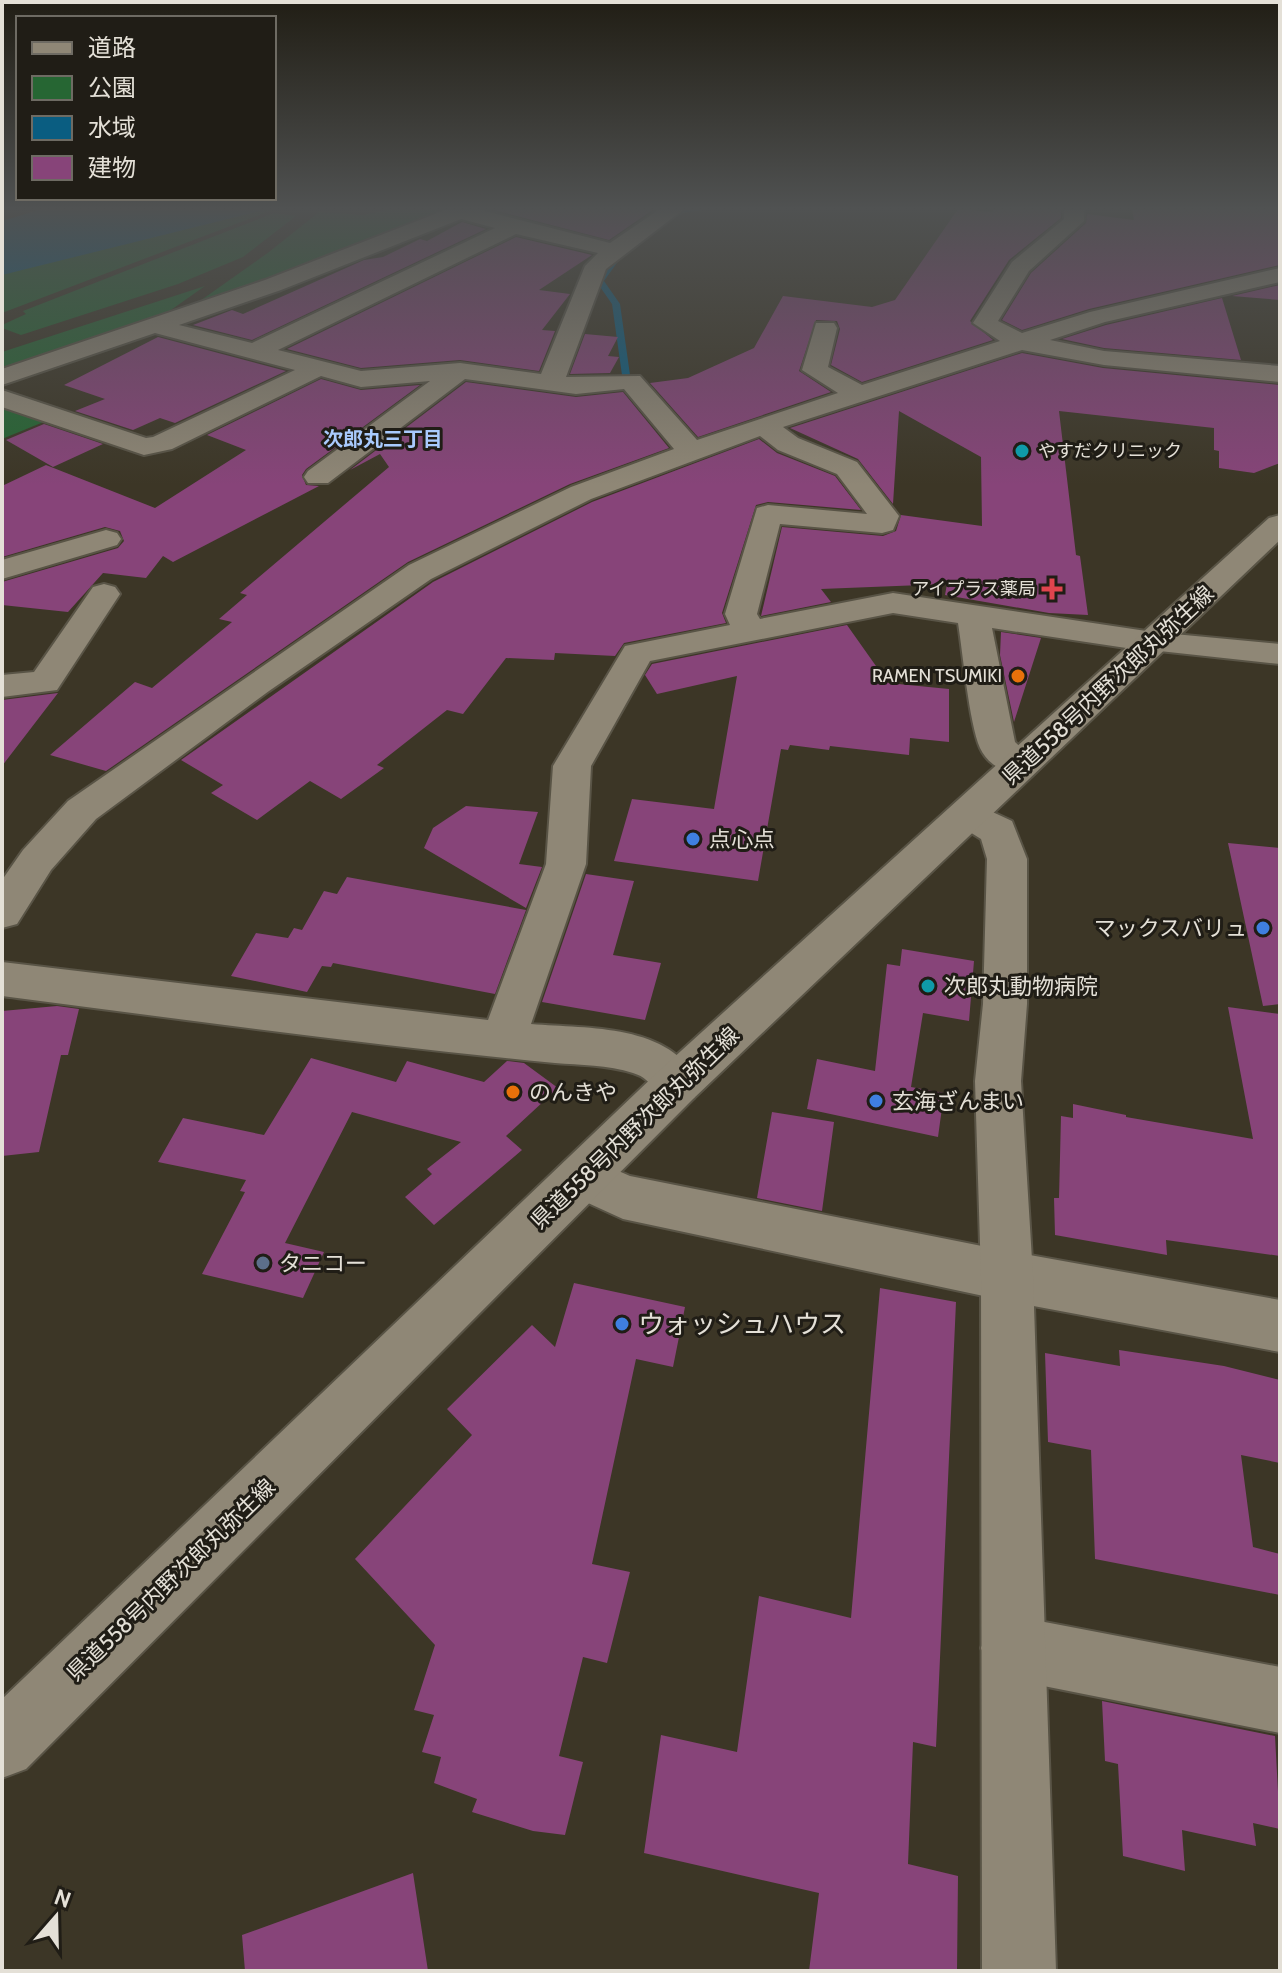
<svg xmlns="http://www.w3.org/2000/svg" width="1282" height="1973" viewBox="0 0 1282 1973" font-family="Cabin,'Noto Sans JP',sans-serif">
  <style>
    .green { fill: #266633 }
    .water { fill: #0a5d81 }
    .lines { fill: none; stroke-linecap: round; stroke-linejoin: round }
    .stream { fill: #0a5d81; fill-rule: evenodd }
    .building { fill: #874479 }
    .minor-casing { stroke: #595446; stroke-width: 4 }
    .tertiary-casing { stroke: #595446; stroke-width: 4 }
    .secondary-casing { stroke: #595446; stroke-width: 4 }
    .minor { fill: #8f8776; fill-rule: evenodd }
    .tertiary { fill: #8f8776; fill-rule: evenodd }
    .secondary { fill: #8f8776; fill-rule: evenodd }
    .culture-dot { fill: #0f9aa8; stroke: #201d16; stroke-width: 3 }
    .health-dot { fill: #e0444e; stroke: #201d16; stroke-width: 3 }
    .food-dot { fill: #e8710a; stroke: #201d16; stroke-width: 3 }
    .shop-dot { fill: #3f7fe0; stroke: #201d16; stroke-width: 3 }
    .service-dot { fill: #5c6f8a; stroke: #201d16; stroke-width: 3 }
    .labels { text-anchor: middle; dominant-baseline: central; stroke-width: 6; stroke-linejoin: round; paint-order: stroke }
    .far-poi-label { font-size: 18px; fill: #e4e0d7; stroke: #201d16; text-anchor: end }
    .far-neighbourhood-label { font-size: 20px; font-weight: bold; fill: #a9cafd; stroke: #201d16 }
    .street-label { font-size: 22px; fill: #e4e0d7; stroke: #201d16 }
    .poi-label { font-size: 22px; fill: #e4e0d7; stroke: #201d16; text-anchor: start }
    .near-poi-label { font-size: 26px; fill: #e4e0d7; stroke: #201d16; text-anchor: start }
  </style>
  <rect width="100%" height="100%" fill="#3c3626"/>
  <path class="green" d="M265 209H275L2 313V269Z
    M391 209H433L446 214 190 308 269 252 319 212 364 215Z
    M274 213 296 216 243 257 178 284 21 335 2 328V325L26 314 23 311Z
    M205 286 161 317 2 370V352Z
    M2 403 46 421 2 439Z"/>
  <path class="water" d="M42 209H268L2 275V221Z"/>
  <g class="lines">
    <path class="stream" d="M681 209H709L683 213 670 221H666V219Z
      M619 252 624 253 604 281 620 304 630 375 626 377 622 375 612 304 596 281Z"/>
  </g>
  <path class="building" d="M490 209H654L609 240Z
    M958 209 992 212 994 209 1061 210V218L1009 260 970 321 993 340 862 382 831 365 840 329 837 321 816 320 799 371 831 392 698 437 650 383 688 378 754 348 783 296 872 307 895 300Z
    M1132 209H1280V265L1089 309 1022 330 1002 320 1031 273 1086 223 1087 214 1134 220Z
    M462 222 486 229 252 340 193 325 232 310 243 314 364 260 383 257 420 239 427 241Z
    M516 237 592 255 539 290 570 294 542 330 555 331 539 371 460 360 361 368 287 349Z
    M1280 285V300L1232 296Z
    M1222 298 1241 360 1104 348 1062 339 1106 325Z
    M585 334 618 337 608 356 619 357 610 373 570 374Z
    M158 337 286 371 175 423 160 418 133 430 75 411 105 399 64 385Z
    M1022 353 1103 368 1280 385V463L1254 473 1219 468V451L1214 450V428L1059 411 1076 555 1080 556 1088 615 1049 613 945 595 947 584 821 589 831 602 761 616 782 527 883 536 896 531 901 515 982 526 981 457 899 411 893 504 858 459 790 428Z
    M321 379 361 390 420 385 306 469 302 475 306 485 319 486 173 562 163 556 146 578 103 573 68 612 2 605V582L118 548 124 541 120 531 105 527 2 557V486L46 465 155 508 246 450 207 435Z
    M466 382 576 397 623 392 669 448 570 484 408 562 106 771 50 755 135 682 152 688 232 622 219 619 247 595 240 593 389 467 380 454 350 470Z
    M44 424 103 444 53 467 6 440Z
    M759 439 777 453 835 476 861 510 768 502 756 505 722 613 726 623 624 643 615 656 555 653 554 660 506 658 463 714 447 710 377 765 384 768 341 799 310 781 257 820 211 793 223 785 181 760 433 582 592 502Z
    M847 625 888 683 949 689V742L910 738 909 755 830 746 829 750 790 745 788 750 781 749 758 881 614 861 632 799 714 809 737 676 657 694 645 675 652 664Z
    M1001 632 1041 638 1014 722 1000 655Z
    M58 693 2 766V700Z
    M466 806 538 812 519 864 542 867 526 908 424 848 433 828Z
    M1228 843 1280 848V1004L1263 1006Z
    M586 874 634 881 613 955 661 963 645 1020 542 1002Z
    M347 877 526 910 495 994 333 963 331 967 322 966 307 992 231 976 256 933 288 938 294 928 302 930 324 891 337 894Z
    M902 949 974 961 969 1021 923 1013 911 1087 944 1093 938 1137 807 1109 817 1059 875 1071 887 964 900 966Z
    M57 1006 79 1009 68 1055H61L39 1152 2 1156V1011Z
    M1228 1007 1280 1014V1256L1166 1240 1167 1255 1055 1235 1054 1198H1059L1061 1116 1073 1118V1104L1126 1115V1117L1253 1139Z
    M311 1058 396 1082 407 1061 484 1082 507 1061 524 1063 558 1088 506 1136 522 1150 434 1225 405 1197 432 1174 427 1169 461 1142 352 1112 285 1243 324 1252 303 1298 202 1274 245 1192 240 1191 246 1180 158 1162 183 1118 264 1135Z
    M772 1112 834 1122 822 1211 757 1198Z
    M574 1283 685 1307 673 1367 636 1359 592 1564 630 1572 607 1663 583 1657 559 1756 583 1762 565 1835 533 1831 472 1812 477 1799 434 1783 441 1757 422 1752 434 1715 414 1710 435 1645 355 1559 472 1435 447 1409 532 1325 555 1347Z
    M880 1288 956 1302 936 1747 913 1742 908 1864 958 1876 957 1971H809L819 1893 644 1853 661 1735 737 1752 759 1596 851 1618Z
    M1119 1350 1224 1366 1280 1380V1463L1241 1455 1253 1547 1280 1554V1595L1095 1559 1091 1450 1048 1442 1045 1353 1120 1366Z
    M1102 1701 1275 1736 1280 1829 1253 1823 1256 1846 1182 1830 1185 1871 1123 1856 1118 1764 1105 1761Z
    M413 1873 428 1971H245L242 1935Z"/>
  <g class="lines">
    <g class="minor-casing">
      <path id="minor" d="M448 209H477L610 243 660 209H684L606 269 566 377 640 376 697 440 838 393 802 370 816 323H834L837 328 828 367 862 385 1000 341 973 323 1012 262 1064 219V209H1084V221L1029 271 998 321 1022 333 1090 312 1280 268V282L1105 322 1050 340 1104 351 1280 366V382L1104 365 1022 350 783 427 798 438 857 462 899 516 893 530 882 533 780 524 757 614 760 619 893 593 1153 632 1165 635 1170 642 1165 649 1153 652 992 628 1015 742 1039 764 1033 773C1014 778 989 768 980 748 969 722 963 654 958 623L893 613 650 661 591 766 586 864 531 1024C590 1029 670 1023 700 1084L694 1098C653 1112 661 1081 633 1073 608 1065 580 1065 555 1063 372 1045 186 1020 2 996V962L488 1020 546 864 553 766 625 646 730 625 725 614 757 508 768 505 867 514 837 474 778 450 760 436 591 499 431 579 269 691 96 819 51 870 17 924 2 928V880L23 850 68 801 409 565 571 487 674 449 624 389 576 394 465 379 328 483H308L304 477 308 471 430 381 361 387 321 376 172 449 144 455 2 407V390L146 438 153 437 295 370 155 333 2 385V369L265 280ZM461 219 495 228 252 343 179 325 281 290ZM516 234 598 253 585 266 541 374 460 363 361 371 278 350Z
        M106 530 117 533 121 539 117 545 2 579V560Z
        M104 584 115 587 120 594 57 690 2 697V675L34 672 93 587Z
        M582 1155 630 1176 1007 1251 1280 1300V1352L1007 1301 623 1219 564 1192 557 1177 564 1162Z
        M1013 1616 1280 1667V1733L1013 1680 990 1671 981 1648 990 1625Z"/>
    </g>
    <g class="tertiary-casing">
      <path id="tertiary" d="M1153 632 1280 644V664L1141 649 1136 642 1141 635Z
        M971 802 1012 821 1027 859V1004L1021 1081 1033 1276 1056 1971H982L981 1276 975 1081 983 1004 987 859 981 839 957 824 952 815 957 806Z"/>
    </g>
    <g class="secondary-casing">
      <path id="secondary" d="M1280 515V540L694 1098 26 1769 2 1778V1699L660 1070 1269 518Z"/>
    </g>
    <use href="#minor" class="minor"/>
    <use href="#tertiary" class="tertiary"/>
    <use href="#secondary" class="secondary"/>
  </g>
  <linearGradient id="sky" x2="0" y2="1"><stop stop-color="#211e15"/><stop offset="0.43" stop-color="#505252"/><stop offset="1" stop-color="#505252" stop-opacity="0"/></linearGradient>
  <rect width="1282" height="485" fill="url(#sky)"/>
  <g class="culture-dot">
    <circle cx="1022" cy="451" r="8"/>
    <circle cx="928" cy="986" r="8"/>
  </g>
  <path class="health-dot" d="M1048 577h8v8h8v8h-8v8h-8v-8h-8v-8h8z"/>
  <g class="food-dot">
    <circle cx="1018" cy="676" r="8"/>
    <circle cx="513" cy="1092" r="8"/>
  </g>
  <g class="shop-dot">
    <circle cx="693" cy="839" r="8"/>
    <circle cx="1263" cy="928" r="8"/>
    <circle cx="876" cy="1101" r="8"/>
    <circle cx="622" cy="1324" r="8"/>
  </g>
  <circle class="service-dot" cx="263" cy="1263" r="8"/>
  <g class="labels">
    <g class="far-poi-label">
      <text x="1038" y="451" text-anchor="start">やすだクリニック</text>
      <text x="1036" y="589">アイプラス薬局</text>
      <text x="1002" y="676">RAMEN TSUMIKI</text>
    </g>
    <g class="far-neighbourhood-label">
      <text x="383" y="439">次郎丸三丁目</text>
    </g>
    <g class="street-label">
      <text transform="translate(1108 685) rotate(-43)">県道558号内野次郎丸弥生線</text>
      <text transform="translate(635 1128) rotate(-44)">県道558号内野次郎丸弥生線</text>
      <text transform="translate(171 1580) rotate(-44)">県道558号内野次郎丸弥生線</text>
    </g>
    <g class="poi-label">
      <text x="709" y="839">点心点</text>
      <text x="1247" y="928" text-anchor="end">マックスバリュ</text>
      <text x="944" y="986">次郎丸動物病院</text>
      <text x="529" y="1092">のんきや</text>
      <text x="892" y="1101">玄海ざんまい</text>
      <text x="279" y="1263">タニコー</text>
    </g>
    <g class="near-poi-label">
      <text x="638" y="1324">ウォッシュハウス</text>
    </g>
  </g>
  <rect width="1282" height="1973" fill="none" stroke="#e4e0d7" stroke-width="8"/>
  <rect x="16" y="16" width="260" height="184" fill="#201d16" stroke="#6e6b63" stroke-width="2"/>
  <rect x="32" y="42" width="40" height="12" fill="#8f8776" stroke="#6e6b63" stroke-width="2"/>
  <text x="88" y="56" font-size="24" fill="#e4e0d7">道路</text>
  <rect x="32" y="76" width="40" height="24" fill="#266633" stroke="#6e6b63" stroke-width="2"/>
  <text x="88" y="96" font-size="24" fill="#e4e0d7">公園</text>
  <rect x="32" y="116" width="40" height="24" fill="#0a5d81" stroke="#6e6b63" stroke-width="2"/>
  <text x="88" y="136" font-size="24" fill="#e4e0d7">水域</text>
  <rect x="32" y="156" width="40" height="24" fill="#874479" stroke="#6e6b63" stroke-width="2"/>
  <text x="88" y="176" font-size="24" fill="#e4e0d7">建物</text>
  <g transform="translate(56 1917) rotate(20)" stroke="#201d16" stroke-width="6" paint-order="stroke">
  <path d="M0-6L14 30L0 20L-14 30Z" fill="#e4e0d7"/>
  <text y="-12" font-size="22" font-weight="bold" text-anchor="middle" fill="#e4e0d7">N</text>
  </g>
</svg>
